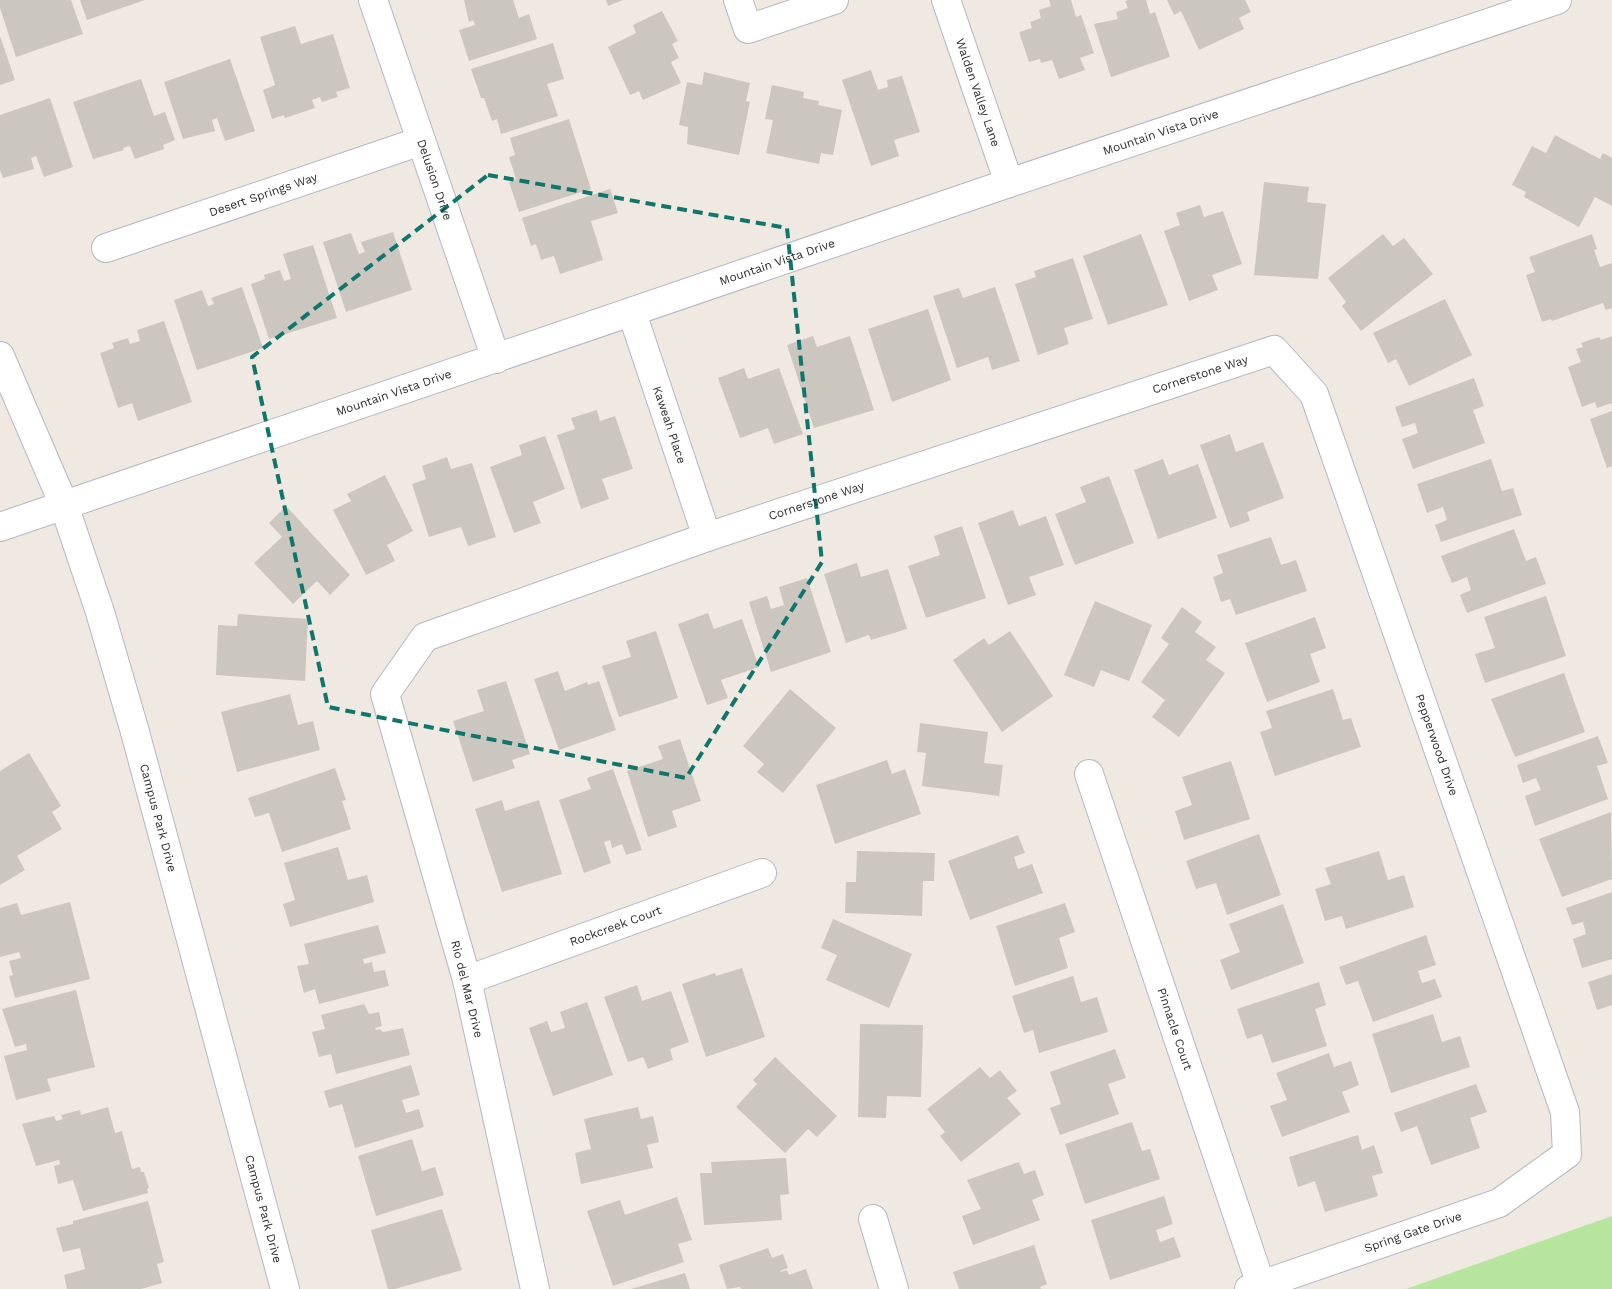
<svg xmlns="http://www.w3.org/2000/svg" width="1612" height="1289" viewBox="0 0 1612 1289" font-family="'Work Sans',sans-serif">
  <style>
    .green { fill: #b6e59e }
    .building { fill: #cbc7bf }
    .lines { fill: none; stroke-linecap: round; stroke-linejoin: round }
    .street-casing { stroke: #b4b7c1; stroke-width: 30 }
    .secondary-casing { stroke: #b4b7c1; stroke-width: 30 }
    .street { stroke: #fff; stroke-width: 28 }
    .secondary { stroke: #fff; stroke-width: 28 }
    .marked { fill: none; stroke: #0f766e; stroke-width: 4; stroke-dasharray: 10 6; stroke-linejoin: round }
    .labels { text-anchor: middle; dominant-baseline: central; stroke-width: 5; stroke-linejoin: round; paint-order: stroke }
    .street-label { font-size: 12px; fill: #2e2e2e; stroke: #fff }
  </style>
  <rect width="100%" height="100%" fill="#efe9e1"/>
  <path class="green" d="M1612 1216V1289H1406Z"/>
  <path class="building" d="M0 0H71L83 34 16 57 0 8Z
    M80 0H145L87 20Z
    M464 0H513L519 18 529 14 537 39 469 61 459 30 475 25 473 20 469 22Z
    M606 0H623L608 6Z
    M1049 0H1071L1076 17 1081 15 1094 53 1080 58 1085 70 1059 79 1052 60 1041 63 1040 59 1029 62 1019 32 1032 28 1030 22 1041 18 1039 10 1051 6Z
    M1129 0H1146L1150 14 1155 12 1170 57 1111 77 1094 24 1118 19 1116 12 1128 8 1125 1Z
    M1167 0H1245L1251 12 1239 18 1244 29 1199 50 1181 11 1174 15Z
    M662 11 678 41 672 44 679 58 671 62 681 83 643 100 639 91 630 95 608 47 636 33 633 25Z
    M295 26 301 44 333 34 350 88 336 92 338 97 322 102 320 97 312 100 315 108 285 118 284 115 272 119 263 90 275 85 260 37Z
    M0 36 15 80 0 85Z
    M553 43 564 79 547 84 558 116 501 134 497 119 492 121 484 98H481L471 69Z
    M230 59 255 131 225 141 217 118 212 120 215 131 183 139 164 82Z
    M871 70 878 90 888 87 887 80 902 76 920 132 894 140 899 156 871 166 842 80Z
    M704 72 750 83 746 101 750 102 739 155 687 144 688 127 679 125 687 82 702 85Z
    M141 79 154 116 165 112 175 140 163 145 164 149 135 159 130 146 123 148 124 150 93 159 73 102Z
    M772 85 804 92 803 98 819 101 818 105 842 110 833 155 821 153 819 164 766 153 773 120 765 119Z
    M50 98 73 167 44 177 36 156 31 158 34 169 3 178 0 170V115Z
    M569 119 591 189 519 212 509 182 516 179 509 157 515 155 510 138Z
    M1555 135 1600 159 1603 153 1612 158V206L1595 197 1579 227 1524 197 1526 192 1512 185 1532 146 1546 153Z
    M1264 182 1309 187 1307 202 1326 204 1318 279 1254 275Z
    M610 189 618 213 591 221 603 260 560 274 554 256 541 260 536 244 531 246 522 218Z
    M1200 205 1204 217 1223 211 1242 264 1212 275 1218 290 1189 301 1164 231 1180 225 1176 213Z
    M393 232 412 290 346 312 323 242 351 233 359 254 365 252 361 242Z
    M1141 234 1168 305 1108 325 1083 256Z
    M1383 234 1393 246 1404 238 1433 274 1361 331 1342 306 1346 302 1328 278Z
    M1592 234 1597 249 1594 250 1600 267 1612 263V308L1606 310 1603 303 1552 321 1551 319 1542 322 1526 275 1535 272 1529 257Z
    M313 245 337 318 269 339 251 284 265 279 264 275 280 270 284 281 291 279 283 254Z
    M1073 258 1093 319 1064 328 1069 344 1038 355 1015 284 1036 277 1034 271Z
    M242 287 263 348 197 370 174 300 202 290 208 306 214 304 211 298Z
    M995 287 1020 361 992 370 988 357 957 368 933 296 959 288 963 298Z
    M1445 299 1472 355 1409 386 1396 359 1388 363 1373 333Z
    M928 309 951 380 892 402 868 329Z
    M164 321 192 402 138 421 132 403 118 408 100 353 114 348 112 343 128 338 130 344 140 341 137 330Z
    M813 336 817 347 850 336 874 410 814 428 787 345Z
    M1612 336V403L1597 408 1595 402 1582 407 1568 367 1581 362 1576 349 1583 347 1581 343 1599 337 1601 340Z
    M744 368 748 379 779 368 803 434 774 444 768 428 740 438 718 378Z
    M1474 378 1484 406 1473 410 1485 443 1413 469 1402 439 1418 433 1415 423 1402 427 1395 407Z
    M597 410 600 421 615 416 633 469 602 479 609 499 581 509 557 435 575 429 571 418Z
    M1612 411V466L1607 468 1590 419Z
    M1230 434 1236 452 1263 442 1284 498 1247 512 1250 521 1230 528 1200 445Z
    M545 436 565 489 533 502 541 523 514 533 490 467 522 455 519 445Z
    M447 457 451 469 472 463 496 537 468 546 461 527 429 537 412 484 426 479 422 466Z
    M1163 459 1169 475 1198 464 1217 518 1158 539 1134 470Z
    M1491 459 1502 491 1513 488 1522 515 1441 542 1435 525 1447 520 1443 507 1427 513 1417 484Z
    M385 475 413 531 387 545 395 561 366 575 333 510 351 501 347 494Z
    M1109 476 1134 543 1075 565 1055 514 1086 502 1080 487Z
    M286 506 350 575 330 595 317 581 293 604 254 563 282 537 269 523Z
    M1013 510 1019 526 1046 516 1064 565 1029 577 1036 595 1008 605 978 523Z
    M962 526 986 598 926 618 908 566 940 555 934 536Z
    M1514 529 1526 561 1536 557 1546 584 1467 613 1460 595 1471 590 1467 577 1452 583 1441 556Z
    M1271 537 1281 565 1296 560 1307 591 1236 615 1230 599 1221 602 1213 577 1223 573 1217 555Z
    M857 563 861 577 888 569 907 629 871 640 869 635 846 643 824 574Z
    M807 578 831 652 771 672 749 602 767 596 771 609 784 605 779 587Z
    M1546 596 1566 656 1485 683 1475 654 1495 648 1484 617Z
    M1095 601 1152 625 1129 681 1101 670 1094 687 1064 675Z
    M1182 607 1202 622 1195 632 1216 647 1206 660 1225 673 1179 737 1152 717 1165 700 1141 682 1169 644 1161 638Z
    M708 613 714 629 742 619 759 667 721 680 728 698 707 705 678 624Z
    M238 614 308 619 305 681 216 675 218 625 237 626Z
    M1315 617 1326 648 1310 654 1320 682 1267 702 1245 643Z
    M656 631 678 698 619 717 602 666 631 657 626 641Z
    M1010 631 1053 696 1002 732 953 660 984 638 989 645Z
    M558 671 565 691 587 682 588 685 599 681 616 730 559 750 534 679Z
    M1564 673 1585 732 1515 757 1491 699Z
    M506 681 530 754 512 760 515 768 473 782 453 721 484 711 477 690Z
    M790 689 836 728 783 793 757 772 764 764 743 746Z
    M1333 689 1343 720 1351 718 1361 747 1275 776 1260 732 1272 728 1266 711Z
    M290 694 298 725 313 721 320 750 237 772 221 712Z
    M920 723 988 732 984 763 1003 765 999 796 922 786 926 753 917 752Z
    M1598 736 1608 763 1597 766 1608 799 1535 826 1525 796 1541 790 1536 778 1523 783 1517 765Z
    M680 739 701 801 672 811 677 827 648 837 627 771 663 759 658 746Z
    M29 753 61 806 52 812 62 829 17 856 25 870 0 885V771Z
    M887 760 892 774 905 769 921 814 835 844 816 785Z
    M1231 761 1250 819 1184 840 1175 811 1192 805 1182 777Z
    M335 768 346 800 342 801 351 829 282 852 269 813 255 817 248 798Z
    M613 769 642 850 626 855 622 844 612 848 610 840 604 842 611 863 584 873 559 800 591 789 587 778Z
    M502 800 505 811 539 800 562 874 502 892 475 809Z
    M1611 812 1612 879 1562 897 1539 839Z
    M1259 834 1281 895 1227 915 1216 883 1196 889 1186 861Z
    M1018 835 1025 853 1014 857 1018 869 1032 864 1043 893 970 920 948 861Z
    M338 847 348 880 367 875 374 902 290 927 283 904 295 900 284 863Z
    M857 851 935 853 934 881H923L922 916 845 913 846 882H856Z
    M1379 851 1388 880 1404 875 1414 907 1346 929 1342 916 1325 921 1315 889 1331 884 1325 868Z
    M1612 892V959L1582 968 1573 939 1586 934 1583 922 1572 925 1566 908Z
    M70 902 90 979 15 998 9 976 13 975 9 961 21 958 19 952 0 957V908L17 903 21 915Z
    M1065 903 1075 932 1059 938 1068 968 1015 986 996 926Z
    M1283 904 1304 963 1231 990 1220 960 1240 952 1229 924Z
    M833 919 912 954 889 1008 826 980 837 955 821 948Z
    M378 925 386 953 363 959 364 964 372 962 374 972 385 970 389 986 319 1004 315 989 304 993 297 966 309 964 304 944Z
    M1426 935 1436 965 1418 971 1422 983 1435 979 1442 997 1373 1022 1358 981 1346 985 1339 967Z
    M742 968 765 1037 706 1057 682 984 715 973 716 976Z
    M1612 974V1005L1597 1010 1588 982Z
    M1073 976 1081 1002 1097 997 1108 1032 1039 1053 1033 1030 1024 1033 1012 996Z
    M1319 982 1326 1005 1315 1009 1327 1046 1272 1063 1262 1034 1247 1039 1237 1009Z
    M637 985 642 1001 671 991 689 1042 670 1049 673 1060 648 1069 643 1057 628 1062 604 997Z
    M76 990 95 1067 47 1079 51 1091 16 1100 4 1056 27 1050 26 1044 15 1047 2 1009Z
    M587 1002 613 1075 553 1096 529 1028 547 1021 551 1032 565 1028 560 1012Z
    M364 1004 369 1014 379 1012 382 1026 375 1028 376 1030 380 1029 383 1032 403 1028 410 1055 336 1074 331 1054 319 1057 312 1032 325 1029 321 1015Z
    M1433 1014 1442 1042 1460 1036 1470 1067 1391 1093 1372 1034Z
    M860 1024 923 1025 921 1097 887 1096 886 1118 858 1117Z
    M1115 1049 1126 1078 1108 1084 1119 1114 1060 1135 1050 1108 1061 1104 1050 1072Z
    M1329 1053 1334 1067 1351 1061 1359 1085 1342 1092 1350 1112 1282 1137 1270 1106 1287 1100 1276 1073Z
    M775 1057 837 1116 817 1137 808 1129 785 1153 736 1107 757 1084 753 1080Z
    M411 1065 420 1095 402 1100 406 1113 419 1109 424 1127 355 1148 342 1104 329 1108 324 1091Z
    M980 1067 990 1078 1000 1070 1017 1091 1007 1098 1021 1114 961 1162 940 1136 945 1132 927 1109Z
    M1476 1084 1487 1112 1470 1118 1480 1148 1431 1165 1417 1126 1401 1132 1394 1113Z
    M108 1107 115 1133 122 1131 132 1169 140 1167 141 1172H144L149 1188 147 1189 148 1193 83 1211 73 1180 58 1184 54 1166 60 1164 59 1160 36 1166 22 1124 54 1116 56 1121 63 1119 61 1115 80 1110 81 1115Z
    M638 1107 641 1119 653 1116 659 1142 647 1145 653 1168 581 1184 575 1153 591 1149 584 1119Z
    M1132 1122 1142 1151 1150 1149 1160 1179 1085 1204 1065 1144Z
    M1358 1135 1362 1150 1374 1145 1383 1173 1372 1176 1378 1196 1325 1212 1315 1181 1298 1187 1289 1157Z
    M412 1139 422 1171 435 1167 444 1195 376 1216 358 1156Z
    M786 1158 789 1194 780 1195 782 1220 704 1225 700 1173H712L711 1162Z
    M1019 1162 1024 1174 1035 1170 1044 1195 1032 1200 1040 1220 973 1245 962 1216 981 1209 967 1180Z
    M1164 1196 1173 1224 1156 1230 1160 1242 1174 1237 1181 1257 1110 1280 1091 1220Z
    M677 1197 692 1240 678 1244 684 1262 613 1286 587 1211 620 1200 625 1215Z
    M148 1201 164 1262 157 1264 162 1283 141 1289H67L64 1275 85 1269 80 1248 63 1252 56 1228 73 1224V1221Z
    M442 1209 462 1270 395 1289H388L371 1230Z
    M1034 1245 1047 1284 1040 1287 1041 1289H959L953 1272Z
    M768 1248 772 1258 783 1254 788 1268 780 1271 781 1272 787 1270 789 1275 806 1269 813 1289H741L740 1287 727 1289 719 1265Z
    M685 1273 690 1289H631Z"/>
  <g class="lines">
    <g class="street-casing">
      <g id="street">
        <path id="s1" d="M373 0 496 359"/>
        <path d="M738 0 748 29 834 0"/>
        <path id="s2" d="M946 0 1009 183"/>
        <path id="s3" d="M106 248 421 141"/>
        <path id="s4" d="M632 313 707 537"/>
        <path id="s5" d="M1089 774 1261 1285"/>
        <path id="s6" d="M467 980 762 873"/>
        <path d="M873 1219 894 1289"/>
        <path id="s7" d="M535 1289 467 980 385 694 425 637 707 537 1274 350 1314 394 1565 1112 1567 1154 1499 1203 1249 1289"/>
      </g>
    </g>
    <g class="secondary-casing">
      <g id="secondary">
        <path id="s8" d="M0 356 64 505 100 612 135 732 285 1289"/>
        <path id="s9" d="M0 527 1009 183 1557 0"/>
      </g>
    </g>
    <use href="#street" class="street"/>
    <use href="#secondary" class="secondary"/>
  </g>
  <path class="marked" d="M488 175 787 228 822 562 686 778 328 707 252 357Z"/>
  <g class="labels">
    <g class="street-label">
      <text stroke="none"><textPath href="#s2" startOffset="98">Walden Valley Lane</textPath></text>
      <text stroke="none"><textPath href="#s9" startOffset="1226">Mountain Vista Drive</textPath></text>
      <text stroke="none"><textPath href="#s1" startOffset="190">Delusion Drive</textPath></text>
      <text stroke="none"><textPath href="#s3" startOffset="166">Desert Springs Way</textPath></text>
      <text stroke="none"><textPath href="#s9" startOffset="821">Mountain Vista Drive</textPath></text>
      <text stroke="none"><textPath href="#s7" startOffset="1502">Cornerstone Way</textPath></text>
      <text stroke="none"><textPath href="#s9" startOffset="416">Mountain Vista Drive</textPath></text>
      <text stroke="none"><textPath href="#s4" startOffset="118">Kaweah Place</textPath></text>
      <text stroke="none"><textPath href="#s7" startOffset="1098">Cornerstone Way</textPath></text>
      <text stroke="none"><textPath href="#s7" startOffset="2011">Pepperwood Drive</textPath></text>
      <text stroke="none"><textPath href="#s8" startOffset="489">Campus Park Drive</textPath></text>
      <text stroke="none"><textPath href="#s6" startOffset="158">Rockcreek Court</textPath></text>
      <text transform="translate(467 989) rotate(76)">Rio del Mar Drive</text>
      <text stroke="none"><textPath href="#s5" startOffset="269">Pinnacle Court</textPath></text>
      <text stroke="none"><textPath href="#s8" startOffset="894">Campus Park Drive</textPath></text>
      <text transform="translate(1413 1232) rotate(-19)">Spring Gate Drive</text>
    </g>
  </g>
</svg>
